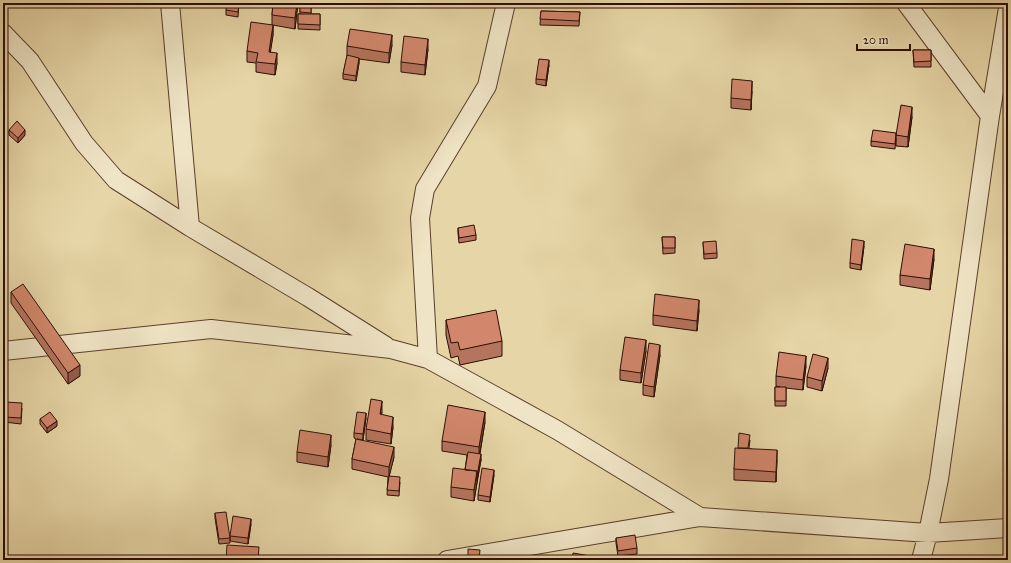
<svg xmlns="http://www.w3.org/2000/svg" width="1011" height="563" viewBox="0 0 1011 563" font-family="'IM FELL Great Primer',serif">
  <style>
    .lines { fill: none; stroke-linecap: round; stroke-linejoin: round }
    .street-casing { stroke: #5b3f2c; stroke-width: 20 }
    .street { stroke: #efe4c5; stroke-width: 18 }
    .wall { fill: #b5745d; stroke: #2d0d03 }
    .shaded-wall { fill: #935e4c; stroke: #2d0d03 }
    .building { fill: #d2876c; stroke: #2d0d03 }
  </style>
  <rect width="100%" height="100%" fill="#e6d5a6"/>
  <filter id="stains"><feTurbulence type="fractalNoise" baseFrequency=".005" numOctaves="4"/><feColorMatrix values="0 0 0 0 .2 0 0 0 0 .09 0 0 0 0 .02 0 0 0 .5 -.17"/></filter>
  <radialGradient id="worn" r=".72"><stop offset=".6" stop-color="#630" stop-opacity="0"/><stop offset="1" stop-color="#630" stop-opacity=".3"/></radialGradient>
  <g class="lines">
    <g class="street-casing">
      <path id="street" d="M170 3 190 227
        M906 3 990 116
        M3 33 30 61 84 143 116 180 190 227 308 297 386 346
        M3 351 211 329 391 349 428 359 557 430 700 517
        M428 359 420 218 425 189 487 86 506 3
        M447 560 700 517 928 533 1008 528
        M921 560 928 533 939 479 990 116 1008 8"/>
    </g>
    <use href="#street" class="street"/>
  </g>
  <path class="wall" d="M239 3 238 17 226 15V10Z
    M273 3H298L295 29 273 25V35L270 52 277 63 275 75 256 72V63L247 62V51L272 25V15Z
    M300 3H311V14H320V30L298 29V14H300Z
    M541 11 580 12 579 26 540 25Z
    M392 45 389 63 359 59V63L356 81 343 79V74L347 56V46Z
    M428 49 425 75 401 72V62Z
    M913 50H931V67H914Z
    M549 65 546 86 536 84V79Z
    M752 91 751 110 731 108V98Z
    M912 117 908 147 896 146V135Z
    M9 130 25 135 18 143 9 135Z
    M896 138 895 149 871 146V141Z
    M458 228 476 235V240L459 243 458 233Z
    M662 237H675V253L663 254Z
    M703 242 717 253V258L704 259Z
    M864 246 861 270 850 268V263Z
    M934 259 930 290 900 285V275Z
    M11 292 80 376 68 384 11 303Z
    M699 310 697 331 653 325V315Z
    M446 320 502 341V356L460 365 458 356 451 358 446 335Z
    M646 351 641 383 620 380V370Z
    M660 355 654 397 643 395V385Z
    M806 366 803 390 786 388V406H775V387H780L776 386V376Z
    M828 368 822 391 807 387V377Z
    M22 408 21 424 4 422V417Z
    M382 412 381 415 393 427 391 444 366 440V429Z
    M366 418 363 440 357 439 394 457 389 476 400 482 399 496 387 495 388 477 352 469V459L356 439 354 438V433Z
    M40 419 57 426 47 433 40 424Z
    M485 422 480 454 481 460 474 501 451 497V487L465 470 467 455 442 451V441Z
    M750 440 749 448 777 460 776 482 734 480V469L738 448Z
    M331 445 328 467 297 462V452Z
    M494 475 490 502 478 500V495Z
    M215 513 230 538V543L219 544 215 518Z
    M251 524 248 544 230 541V536Z
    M616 538 637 548V554L618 556 616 543Z"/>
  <path class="shaded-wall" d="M297 3H298L295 29V18Z
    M273 25V35L269 62V52Z
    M392 35V45L389 63V53Z
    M428 39V49L425 75V65Z
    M277 53V63L275 75V64Z
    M359 58V63L356 81V76Z
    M549 60V65L546 86V80Z
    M752 81V91L751 110V100Z
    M912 107V117L908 147V137Z
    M25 130V135L18 143V138Z
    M864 241V246L861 270V265Z
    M934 249V259L930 290V279Z
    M699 300V310L697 331V321Z
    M646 340V351L641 383V373Z
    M660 345V355L654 397V387Z
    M806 356V366L803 390V380Z
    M828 358V368L822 391V381Z
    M80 365V376L68 384V373Z
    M382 401V412L380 425V414Z
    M485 412V422L479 457V447Z
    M366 413V418L363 440V434Z
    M393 417V427L391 444V434Z
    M57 421V426L47 433V428Z
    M331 435V445L328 467V457Z
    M394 447V457L389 477V467Z
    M777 450V460L776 482V472Z
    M481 454V460L477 481V476Z
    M494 470V475L490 502V497Z
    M477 471V482L474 501V490Z
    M251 519V524L248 544V538Z"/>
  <path class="building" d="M226 3H239L238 12 226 10Z
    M273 3H297L295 18 272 15Z
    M300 3H311V13L300 12Z
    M541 11 580 12 579 21 540 19Z
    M298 14H320V25L298 24Z
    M251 22 273 25 269 52 277 53 275 64 256 62 258 53 247 51Z
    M350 29 392 35 389 53 347 46Z
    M404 36 428 39 425 65 401 62Z
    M913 50H931V61L914 62Z
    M347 55 359 58 356 76 343 74Z
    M539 59 549 60 546 80 536 79Z
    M732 79 752 81 751 100 731 98Z
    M901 105 912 107 908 137 896 135Z
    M17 121 25 130 18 138 9 130Z
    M873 130 896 133 895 144 871 141Z
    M474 225 476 235 459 238 458 228Z
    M662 237H675V248H663Z
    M852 239 864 241 861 265 850 263Z
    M716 241 717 253 704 254 703 242Z
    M905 244 934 249 930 279 900 275Z
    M23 284 80 365 68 373 11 292Z
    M655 294 699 300 697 321 653 315Z
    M496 310 502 341 460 350 458 342 451 343 446 320Z
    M625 337 646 340 641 373 620 370Z
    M649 343 660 345 654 387 643 385Z
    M779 352 806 356 803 380 776 376Z
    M813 354 828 358 822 381 807 377Z
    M775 387H786V401H775Z
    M371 399 382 401 380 414 393 417 391 434 366 429Z
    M5 402 22 403 21 418 4 417Z
    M448 405 485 412 479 447 442 441Z
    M50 412 57 421 47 428 40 419Z
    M357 412 366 413 363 434 354 433Z
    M300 430 331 435 328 457 297 452Z
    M739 433 750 435 748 448H738Z
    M356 439 394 447 389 467 352 459Z
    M735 448 777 450 776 472 734 469Z
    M468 452 481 454 477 476V471L465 470Z
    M453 468 477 471 474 490 451 487Z
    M482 468 494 470 490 497 478 495Z
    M389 476 400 477 399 491 387 490Z
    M226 512 230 538 219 539 215 513Z
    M233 516 251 519 248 538 230 536Z
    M635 535 637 548 618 551 616 538Z
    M227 545 259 547 258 560H226Z
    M468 549 480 550 479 560H468Z
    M573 553 590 556 589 560H572Z
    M204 558 205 560H198Z"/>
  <rect width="1011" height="563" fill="none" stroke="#e6d5a6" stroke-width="16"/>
  <rect x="4" y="4" width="1003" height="555" fill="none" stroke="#2d0d03" stroke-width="2"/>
  <rect x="8" y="8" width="995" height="547" fill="none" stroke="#2d0d03"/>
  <path d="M857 44v6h53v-6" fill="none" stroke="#2d0d03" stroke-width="2"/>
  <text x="863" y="44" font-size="12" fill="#2d0d03" stroke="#efe4c5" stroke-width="3" paint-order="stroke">20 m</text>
  <rect width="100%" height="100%" filter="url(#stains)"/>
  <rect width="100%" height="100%" fill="url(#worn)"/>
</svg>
